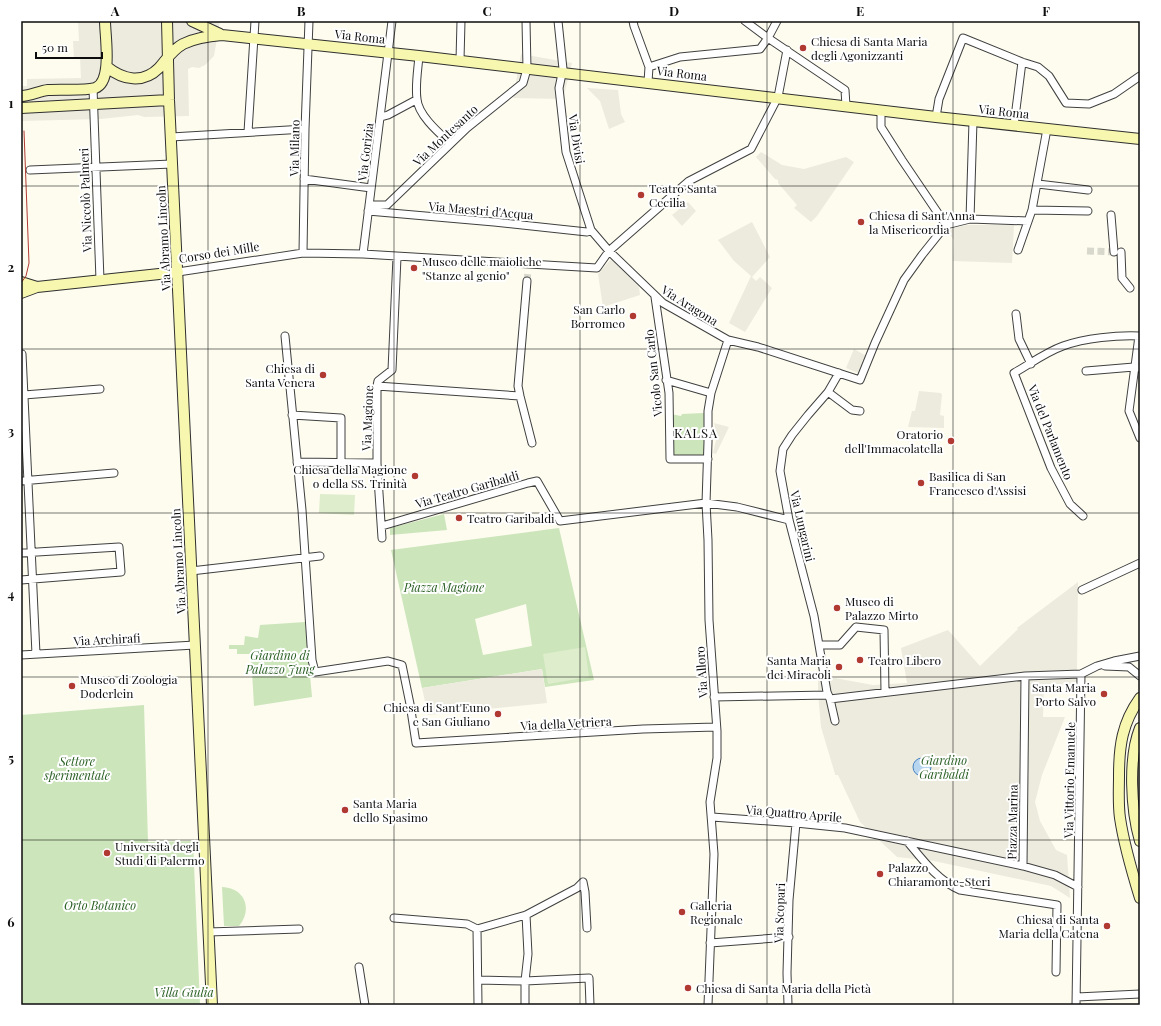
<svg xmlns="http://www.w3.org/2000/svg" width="1161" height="1026" viewBox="0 0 1161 1026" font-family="'Playfair Display',serif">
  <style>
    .green { fill: #cce5bb; fill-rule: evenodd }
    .pitch { fill: #deedcc }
    .plaza { fill: #edebde }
    .water { fill: #b8d5f0; stroke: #4682c0 }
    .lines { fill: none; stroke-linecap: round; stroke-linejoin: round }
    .street-tunnel { stroke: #d9d8cd; stroke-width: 7; stroke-dasharray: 7 3.5; stroke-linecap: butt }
    .street-casing { stroke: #404040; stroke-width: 9 }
    .secondary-casing { stroke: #2f2f2f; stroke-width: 12 }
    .street { stroke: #fff; stroke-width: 7 }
    .secondary { stroke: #f7f7b0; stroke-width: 10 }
    .tram { stroke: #b03a32; stroke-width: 1 }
    .grid { fill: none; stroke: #0d0d0d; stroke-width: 1; stroke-opacity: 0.55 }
    .poi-dot { fill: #b03a32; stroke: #fff; stroke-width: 1.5 }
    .labels { text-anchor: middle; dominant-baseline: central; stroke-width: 4; stroke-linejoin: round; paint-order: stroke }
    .street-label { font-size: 12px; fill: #0d0d0d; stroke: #fff }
    .poi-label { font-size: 12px; fill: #0d0d0d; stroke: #fff; text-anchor: start }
    .park-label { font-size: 12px; font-style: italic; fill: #295f23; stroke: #fff }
    .neighbourhood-label { font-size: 13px; letter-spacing: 1px; fill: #0d0d0d; stroke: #fff }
    .neatline { fill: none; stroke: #0d0d0d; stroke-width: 1.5 }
    .grid-label { font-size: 13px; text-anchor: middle; font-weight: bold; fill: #0d0d0d }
  </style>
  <rect width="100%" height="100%" fill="#fdfcef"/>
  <path class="green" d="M704 413 705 458H671V414L681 416 682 414Z
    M444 514 447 530 390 535V528Z
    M559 528 594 680 545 687 542 669 422 688 391 550ZM526 604 532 646 483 655 475 619Z
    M305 622 312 697 254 706 251 654H237V649H229V645H244L245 636 258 638 260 625Z
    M144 705 148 842 193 841 200 1005H21V715Z
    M222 887C245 888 253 909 239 926H224Z"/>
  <path class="pitch" d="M320 494 355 495 354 515 319 513Z
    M585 647 589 677 548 684 543 654Z"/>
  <path class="plaza" d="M78 21H220L214 56 205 65 199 68 192 67 188 69 189 116 144 117 138 115 101 119 21 121V86H27V79L81 78 80 58H74L73 41H79Z
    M521 54 572 63 563 99 513 98Z
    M587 88 618 90 621 114 625 122 609 129 600 101Z
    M761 152 782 165 804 169 846 157 854 162 817 216 811 222 794 208 797 205 778 183V180L775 179 756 157Z
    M688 202 696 211 682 226 672 215Z
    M752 222 770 257 752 277 756 281 760 277 772 288 745 332 729 323 751 276 734 261 718 240Z
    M967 225H1014L1012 263 953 261 954 240 948 232 953 228Z
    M612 258 639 287 640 295 603 307 598 274Z
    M854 349 870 358 863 375 846 368Z
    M919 391 941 393 942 395 940 415 944 416V428L908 427 912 411H915Z
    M714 423 729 427 716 454 713 453 717 436Z
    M1078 582 1077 669 1081 674 1074 684 1044 685 1043 717H1065L1042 775 1035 802 1040 821 1056 850 1067 855 1070 898 1051 886 934 861 897 857 860 822 838 775H835V774L821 727 818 693V675L873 685 907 683 901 648 948 630 980 666 1018 629 1017 628Z
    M542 669 547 703 428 715 422 688Z"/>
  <path class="water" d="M913 767a9 9 0 1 1 18 0a9 9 0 1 1-18 0Z"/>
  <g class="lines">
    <path class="street-tunnel" d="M1087 251 1119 252
      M527 281 528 271"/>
    <g class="street-casing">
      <path id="street" d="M558 21 563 69 559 88 566 152 591 230 609 251 663 303 728 340 758 347 860 380 875 343 904 280 922 255 946 225 970 219 1028 221
        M633 21 634 26 649 67 648 82
        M745 21 768 38 845 90 846 106
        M419 56C418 69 415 86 417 99 418 115 439 133 450 143
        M460 60 461 21
        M649 67 680 57 760 49 768 38 777 21
        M93 88 100 280
        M881 110V127L902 160 946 225
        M381 117 388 115 416 100
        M936 117 939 99 963 38 1022 62 1038 67 1049 76 1066 103 1089 104 1114 94 1140 76
        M1014 125 1022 62
        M248 132 255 21
        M171 137 305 129
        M30 170 172 164
        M304 179 371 188
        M1038 184 1088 190
        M369 205H387L467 128 523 83 527 69 526 21
        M1032 210 1088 211
        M368 211 494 222 587 232 591 230
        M1111 215 1114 252
        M970 219 973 121
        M1018 250 1032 210 1047 129
        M1121 252 1122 278 1130 288
        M303 253 305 129 309 21
        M363 254 392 21
        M178 272 303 253 363 254 597 268 609 251 689 181 751 149 778 97 787 50
        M527 281 518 386 520 396 532 443
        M655 297 669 393 670 459H708
        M1016 314 1019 339 1031 364
        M285 336 302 510 312 660 315 672 388 661 402 665 410 704 416 743 643 729 716 727
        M1139 336 1129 411 1140 438
        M22 354 36 654
        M1086 371 1134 367 1140 368
        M666 380 711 393
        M377 386 520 396
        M828 392 852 410 860 411
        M24 395 100 389
        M292 415 341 418V462
        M297 462 377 463
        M21 481 114 473
        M1083 516 1070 504 1051 468 1014 373C1030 364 1046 352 1063 346 1085 338 1117 335 1140 336
        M382 526 528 483 537 481 560 521 706 503 737 507 789 520
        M382 538 377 463V386L378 381 392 370 397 257
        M21 553 119 547 121 572 21 580
        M191 571 320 556
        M1082 590 1140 563
        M820 645H840L856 627 884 630 885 692
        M21 655 195 645
        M1105 666 1129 667 1140 676
        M714 697 828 695
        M830 699 1025 676 1081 674 1097 666 1114 661 1140 656
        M835 721 830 699 827 692 814 616 789 520 780 471 783 449 792 435 808 415 828 392 839 373
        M712 817 796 823 845 828 1023 866 1055 875 1078 887
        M907 841C922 859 938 881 960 890L1057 905 1056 972
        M1023 866 1025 676
        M394 918 467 924 477 929
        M477 929 526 915 577 888 583 882 585 892 587 928
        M477 929 478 1005
        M208 932 299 929
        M710 943 789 937
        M359 967 365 1005
        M478 980 525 981 589 978 590 1005
        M1077 997 1140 994
        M525 1005V981L528 954 526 915
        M708 1005 714 854 710 802 717 758V731L709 620 708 540 706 503 708 442V411L711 393 728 340
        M788 1005 787 973 789 900 796 823
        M1076 1005 1081 674"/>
    </g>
    <g class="secondary-casing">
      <path id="secondary" d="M167 21 169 100 212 1005
        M192 21 220 34
        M107 67C123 80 143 84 159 68 167 59 172 50 183 44 195 38 208 36 222 35L419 56 936 117 1140 139
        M21 96C31 96 39 91 48 90 61 89 83 91 95 88 113 82 105 36 105 21
        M21 108 169 100
        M21 282 37 287
        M21 293 37 287 178 272
        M1140 698C1122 723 1119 746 1119 776 1119 790 1118 804 1120 818 1124 845 1132 872 1140 898
        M1140 728C1128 758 1131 810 1140 841"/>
    </g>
    <use href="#street" class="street"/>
    <use href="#secondary" class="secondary"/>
    <path class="tram" d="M21 283 26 276 29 263 24 131"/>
  </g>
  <path class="grid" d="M208 21V1005M394 21V1005M580 21V1005M767 21V1005M953 21V1005M21 186H1140M21 349H1140M21 513H1140M21 677H1140M21 840H1140"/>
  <g class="poi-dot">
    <circle cx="803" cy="48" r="4"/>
    <circle cx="641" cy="195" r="4"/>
    <circle cx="861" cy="222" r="4"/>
    <circle cx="414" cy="268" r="4"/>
    <circle cx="633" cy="316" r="4"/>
    <circle cx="323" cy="375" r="4"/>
    <circle cx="951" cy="441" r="4"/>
    <circle cx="415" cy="476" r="4"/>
    <circle cx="921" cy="483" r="4"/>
    <circle cx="459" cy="518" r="4"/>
    <circle cx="837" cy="608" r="4"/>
    <circle cx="860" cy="660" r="4"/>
    <circle cx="839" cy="667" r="4"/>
    <circle cx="72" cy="686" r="4"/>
    <circle cx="1104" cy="694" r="4"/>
    <circle cx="498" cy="714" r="4"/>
    <circle cx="345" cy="810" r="4"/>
    <circle cx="107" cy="853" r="4"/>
    <circle cx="880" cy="874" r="4"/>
    <circle cx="682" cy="912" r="4"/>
    <circle cx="1107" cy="926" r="4"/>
    <circle cx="688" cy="988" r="4"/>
  </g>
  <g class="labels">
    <g class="street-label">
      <text transform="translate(360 36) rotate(6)">Via Roma</text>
      <text transform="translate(682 73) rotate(7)">Via Roma</text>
      <text transform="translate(1004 111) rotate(6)">Via Roma</text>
      <text transform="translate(445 135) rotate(-43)">Via Montesanto</text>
      <text transform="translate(577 139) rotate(81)">Via Divisi</text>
      <text transform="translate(294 148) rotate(-89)">Via Milano</text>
      <text transform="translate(365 152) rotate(-83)">Via Gorizia</text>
      <text transform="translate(85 200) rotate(-92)">Via Niccolò Palmeri</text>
      <text transform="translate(481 210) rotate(5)">Via Maestri d'Acqua</text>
      <text transform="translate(163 238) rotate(-93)">Via Abramo Lincoln</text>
      <text transform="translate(219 252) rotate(-9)">Corso dei Mille</text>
      <text transform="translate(690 305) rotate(32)">Via Aragona</text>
      <text transform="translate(653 373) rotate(-96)">Vicolo San Carlo</text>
      <text transform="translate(367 418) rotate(-88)">Via Magione</text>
      <text transform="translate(1051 432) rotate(68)">Via del Parlamento</text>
      <text transform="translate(467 489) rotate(-16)">Via Teatro Garibaldi</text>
      <text transform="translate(803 526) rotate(77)">Via Lungarini</text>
      <text transform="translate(178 561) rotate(-93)">Via Abramo Lincoln</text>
      <text transform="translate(107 639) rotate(-3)">Via Archirafi</text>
      <text transform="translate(701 672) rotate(-94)">Via Alloro</text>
      <text transform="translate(566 723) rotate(-3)">Via della Vetriera</text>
      <text transform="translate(1069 780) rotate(-89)">Via Vittorio Emanuele</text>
      <text transform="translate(794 813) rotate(5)">Via Quattro Aprile</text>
      <text transform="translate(1012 822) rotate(-89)">Piazza Marina</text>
      <text transform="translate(779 913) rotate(-88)">Via Scopari</text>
    </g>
    <g class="poi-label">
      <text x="811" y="41">Chiesa di Santa Maria<tspan x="811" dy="14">degli Agonizzanti</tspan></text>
      <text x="649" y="188">Teatro Santa<tspan x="649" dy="14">Cecilia</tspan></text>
      <text x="869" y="215">Chiesa di Sant'Anna<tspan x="869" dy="14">la Misericordia</tspan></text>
      <text x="422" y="261">Museo delle maioliche<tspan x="422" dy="14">"Stanze al genio"</tspan></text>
      <text x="625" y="309" text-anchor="end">San Carlo<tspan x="625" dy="14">Borromeo</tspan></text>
      <text x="315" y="368" text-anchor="end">Chiesa di<tspan x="315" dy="14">Santa Venera</tspan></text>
      <text x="943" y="434" text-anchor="end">Oratorio<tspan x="943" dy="14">dell'Immacolatella</tspan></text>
      <text x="407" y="469" text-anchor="end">Chiesa della Magione<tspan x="407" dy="14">o della SS. Trinità</tspan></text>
      <text x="929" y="476">Basilica di San<tspan x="929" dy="14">Francesco d'Assisi</tspan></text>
      <text x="467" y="518">Teatro Garibaldi</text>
      <text x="845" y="601">Museo di<tspan x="845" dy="14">Palazzo Mirto</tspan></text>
      <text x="831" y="660" text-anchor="end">Santa Maria<tspan x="831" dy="14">dei Miracoli</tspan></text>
      <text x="868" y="660">Teatro Libero</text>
      <text x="80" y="679">Museo di Zoologia<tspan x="80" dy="14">Doderlein</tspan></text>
      <text x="1096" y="687" text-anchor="end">Santa Maria<tspan x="1096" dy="14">Porto Salvo</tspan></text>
      <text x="490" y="707" text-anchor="end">Chiesa di Sant'Euno<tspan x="490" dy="14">e San Giuliano</tspan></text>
      <text x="353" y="803">Santa Maria<tspan x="353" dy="14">dello Spasimo</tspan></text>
      <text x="115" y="846">Università degli<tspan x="115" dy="14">Studi di Palermo</tspan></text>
      <text x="888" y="867">Palazzo<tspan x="888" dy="14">Chiaramonte-Steri</tspan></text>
      <text x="690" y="905">Galleria<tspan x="690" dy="14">Regionale</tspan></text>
      <text x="1099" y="919" text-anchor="end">Chiesa di Santa<tspan x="1099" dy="14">Maria della Catena</tspan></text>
      <text x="696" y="988">Chiesa di Santa Maria della Pietà</text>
    </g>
    <g class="park-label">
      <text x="444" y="587">Piazza Magione</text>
      <text x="280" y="655">Giardino di<tspan x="280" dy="14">Palazzo Jung</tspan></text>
      <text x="944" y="760">Giardino<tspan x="944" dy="14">Garibaldi</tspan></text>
      <text x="77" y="761">Settore<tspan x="77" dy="14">sperimentale</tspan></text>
      <text x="100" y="905">Orto Botanico</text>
      <text x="184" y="992">Villa Giulia</text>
    </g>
    <g class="neighbourhood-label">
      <text x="696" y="432">KALSA</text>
    </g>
  </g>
  <rect width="1161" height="1026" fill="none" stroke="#ffffff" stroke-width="44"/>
  <path d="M36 52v6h66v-6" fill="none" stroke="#0d0d0d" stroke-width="2"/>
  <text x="42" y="52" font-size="12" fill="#0d0d0d" stroke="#ffffff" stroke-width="3" paint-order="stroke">50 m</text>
  <rect x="22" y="22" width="1117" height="982" class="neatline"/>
  <g class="grid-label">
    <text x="115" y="16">A</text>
    <text x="301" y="16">B</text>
    <text x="487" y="16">C</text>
    <text x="674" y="16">D</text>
    <text x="860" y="16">E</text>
    <text x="1046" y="16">F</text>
    <text x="11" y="108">1</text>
    <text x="11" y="272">2</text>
    <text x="11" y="436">3</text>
    <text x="11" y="599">4</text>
    <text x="11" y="763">5</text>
    <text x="11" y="927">6</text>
  </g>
</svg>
